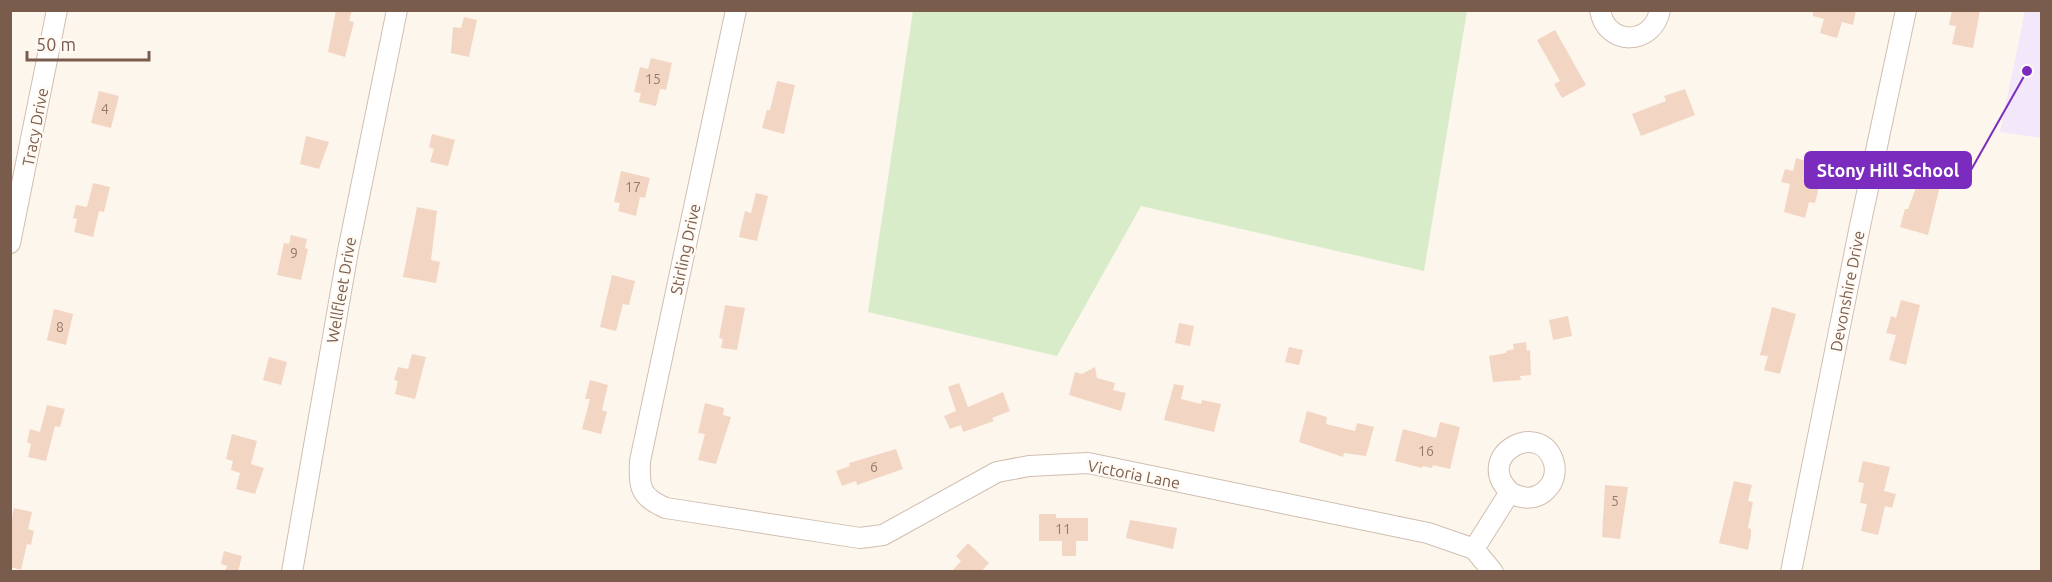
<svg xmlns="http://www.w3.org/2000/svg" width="2052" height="582" viewBox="0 0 2052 582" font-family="Ubuntu,sans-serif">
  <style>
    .education { fill: #f3e8fa }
    .green { fill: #d8ecc9 }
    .building { fill: #f3d5c3 }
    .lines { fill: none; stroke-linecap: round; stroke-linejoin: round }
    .minor-casing { stroke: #d1beb0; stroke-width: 22 }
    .minor { stroke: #fff; stroke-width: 20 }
    .labels { text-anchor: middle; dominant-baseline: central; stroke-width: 4.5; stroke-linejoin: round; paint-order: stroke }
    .number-label { font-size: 14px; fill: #987a6a }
    .street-label { font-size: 16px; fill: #7a5c4d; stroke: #fffaf3 }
    .leader { fill: none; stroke: #7b2cbf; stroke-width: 2 }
    .callout-dot { fill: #7b2cbf; stroke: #fffaf3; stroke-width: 2 }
    .callout { fill: #7b2cbf; stroke: #7b2cbf; stroke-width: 2 }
    .callout-label { font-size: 18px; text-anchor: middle; font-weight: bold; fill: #fff }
  </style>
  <rect width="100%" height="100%" fill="#fdf6ec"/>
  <path class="education" d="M2025 11H2041V138L2000 132Z"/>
  <path class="green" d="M913 11H1467L1424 271 1141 206 1057 356 868 312Z"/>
  <path class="building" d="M336 10H352L349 21 354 22 345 57 328 52Z
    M1813 10H1856L1853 25 1842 22 1837 38 1820 33 1824 19 1813 16Z
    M1952 10H1980L1973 48 1952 44 1956 26 1949 25Z
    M464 17 477 20 469 57 451 53 453 27 461 28Z
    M1555 30 1586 85 1562 98 1554 84 1560 81 1537 40Z
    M651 58 672 63 666 90 660 89 656 106 639 102 641 93 634 92 640 67 648 69Z
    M777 81 795 85 784 134 762 128 767 110H770Z
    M1685 89 1695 115 1641 136 1632 114 1666 101 1664 96Z
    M99 91 119 96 111 128 91 123Z
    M432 134 455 140 448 166 430 162 434 149 429 147Z
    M306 136 329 142 319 169 300 164Z
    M1796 158 1813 163 1808 184 1819 187 1815 203 1809 202 1805 218 1784 212 1790 184 1781 182 1785 169 1793 171Z
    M621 171 650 178 645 198 640 197 636 216 618 211 620 203 614 202Z
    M1919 180 1940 186 1928 235 1900 227 1905 209H1908Z
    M93 183 110 187 104 212 99 211 93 237 74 232 77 219 73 218 76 205 87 207Z
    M756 193 768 196 757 241 739 237 745 211 751 213Z
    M417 207 437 211 431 260 440 262 436 283 403 277Z
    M291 235 307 239 305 248 308 249 301 280 277 275 284 243 289 244Z
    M612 275 635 281 629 305 623 304 616 331 600 327Z
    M1901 300 1920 305 1906 365 1889 360 1896 335 1886 333 1891 316 1896 318Z
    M725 305 745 308 737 350 721 348 723 339 719 338Z
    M1772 307 1796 314 1780 374 1764 370 1768 356 1760 355Z
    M54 309 73 314 66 345 47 340Z
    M1568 316 1572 336 1553 340 1549 320Z
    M1179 323 1194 326 1190 346 1175 343Z
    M1526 342 1527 351 1530 350 1531 375 1520 376 1521 380 1493 382 1489 356 1506 353V351L1514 349 1513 344Z
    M1289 347 1303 350 1299 365 1285 362Z
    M412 354 426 357 415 399 395 394 398 381 394 380 398 367 408 369Z
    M269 357 287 362 281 385 263 380Z
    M1095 367 1097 378 1115 383 1113 390 1126 393 1121 411 1069 395 1075 372 1082 374Z
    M590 380 608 385 602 410 607 412 601 434 582 429 590 399H585Z
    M959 383 968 407 1003 392 1010 411 992 418 994 421 963 432 961 425 950 429 944 416 956 411 948 387Z
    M1174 384 1184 386 1181 399 1201 404 1202 400 1221 404 1214 432 1164 420Z
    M705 403 724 408 723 415 731 417 716 464 698 460 705 434 698 433Z
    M47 405 65 409 60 427 55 426 46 461 28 457 31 444 27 442 30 429 40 432Z
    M1307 411 1327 417 1326 424 1355 431 1357 423 1374 427 1366 456 1344 453 1343 457 1299 442Z
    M1440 422 1460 427 1450 469 1433 465 1432 468 1423 466 1422 468 1395 461 1403 429 1436 438Z
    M232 434 257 441 251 464 264 468 255 494 236 489 240 473 231 470 233 461 226 459Z
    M896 449 903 469 857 485 856 481 842 486 836 471 850 466 849 463Z
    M1863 461 1890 467 1884 491 1896 494 1892 508 1885 506 1878 535 1861 531 1867 504 1860 503 1864 483 1858 482Z
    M1734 481 1752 485 1748 501 1753 502 1748 528 1751 529V536L1748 550 1719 543Z
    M1605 485 1628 487 1620 539 1602 537Z
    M14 508 32 512 28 529 34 531 31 545 27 544 21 570 10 567V525Z
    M1039 514H1056V518H1088V541H1076V556H1062V541H1039Z
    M1130 520 1177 528 1173 549 1126 538Z
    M968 543 989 563 981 572H951L961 561 956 556Z
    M224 551 242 556 238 572H225L227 566 221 564Z"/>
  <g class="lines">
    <g class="minor-casing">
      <path id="minor" d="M736 10 640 461C639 488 640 497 666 508L860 538 883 535 997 472 1029 466 1088 463 1428 533 1474 549 1493 572
        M1600 10C1606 47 1653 46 1660 10
        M10 243 57 10
        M1474 549 1510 492C1472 456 1541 417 1554 463 1556 472 1554 482 1547 489 1537 500 1522 500 1510 492
        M292 572 348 251 397 10
        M1791 572 1860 226 1906 10"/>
    </g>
    <use href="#minor" class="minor"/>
  </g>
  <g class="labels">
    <g class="number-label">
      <text x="653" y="79">15</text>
      <text x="105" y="109">4</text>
      <text x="633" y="187">17</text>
      <text x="294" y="253">9</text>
      <text x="60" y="327">8</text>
      <text x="1426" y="451">16</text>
      <text x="874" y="467">6</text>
      <text x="1615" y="501">5</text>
      <text x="1063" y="529">11</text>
    </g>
    <g class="street-label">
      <text transform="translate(35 127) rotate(-79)">Tracy Drive</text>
      <text transform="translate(685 249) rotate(-78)">Stirling Drive</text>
      <text transform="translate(341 290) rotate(-80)">Wellfleet Drive</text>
      <text transform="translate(1847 291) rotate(-79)">Devonshire Drive</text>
      <text transform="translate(1134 474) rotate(11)">Victoria Lane</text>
    </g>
  </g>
  <path class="leader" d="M2027 71L1971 170"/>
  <circle class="callout-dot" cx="2027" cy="71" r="6"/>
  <rect class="callout" x="1805" y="152" width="166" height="36" rx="6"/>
  <g class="callout-label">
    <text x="1888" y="177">Stony Hill School</text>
  </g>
  <rect width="2052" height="582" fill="none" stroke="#7a5c4d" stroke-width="24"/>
  <path d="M27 51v9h122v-9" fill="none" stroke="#7a5c4d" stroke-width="3"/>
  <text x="36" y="51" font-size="18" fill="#7a5c4d" stroke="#fffaf3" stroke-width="4.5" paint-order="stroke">50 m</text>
</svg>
